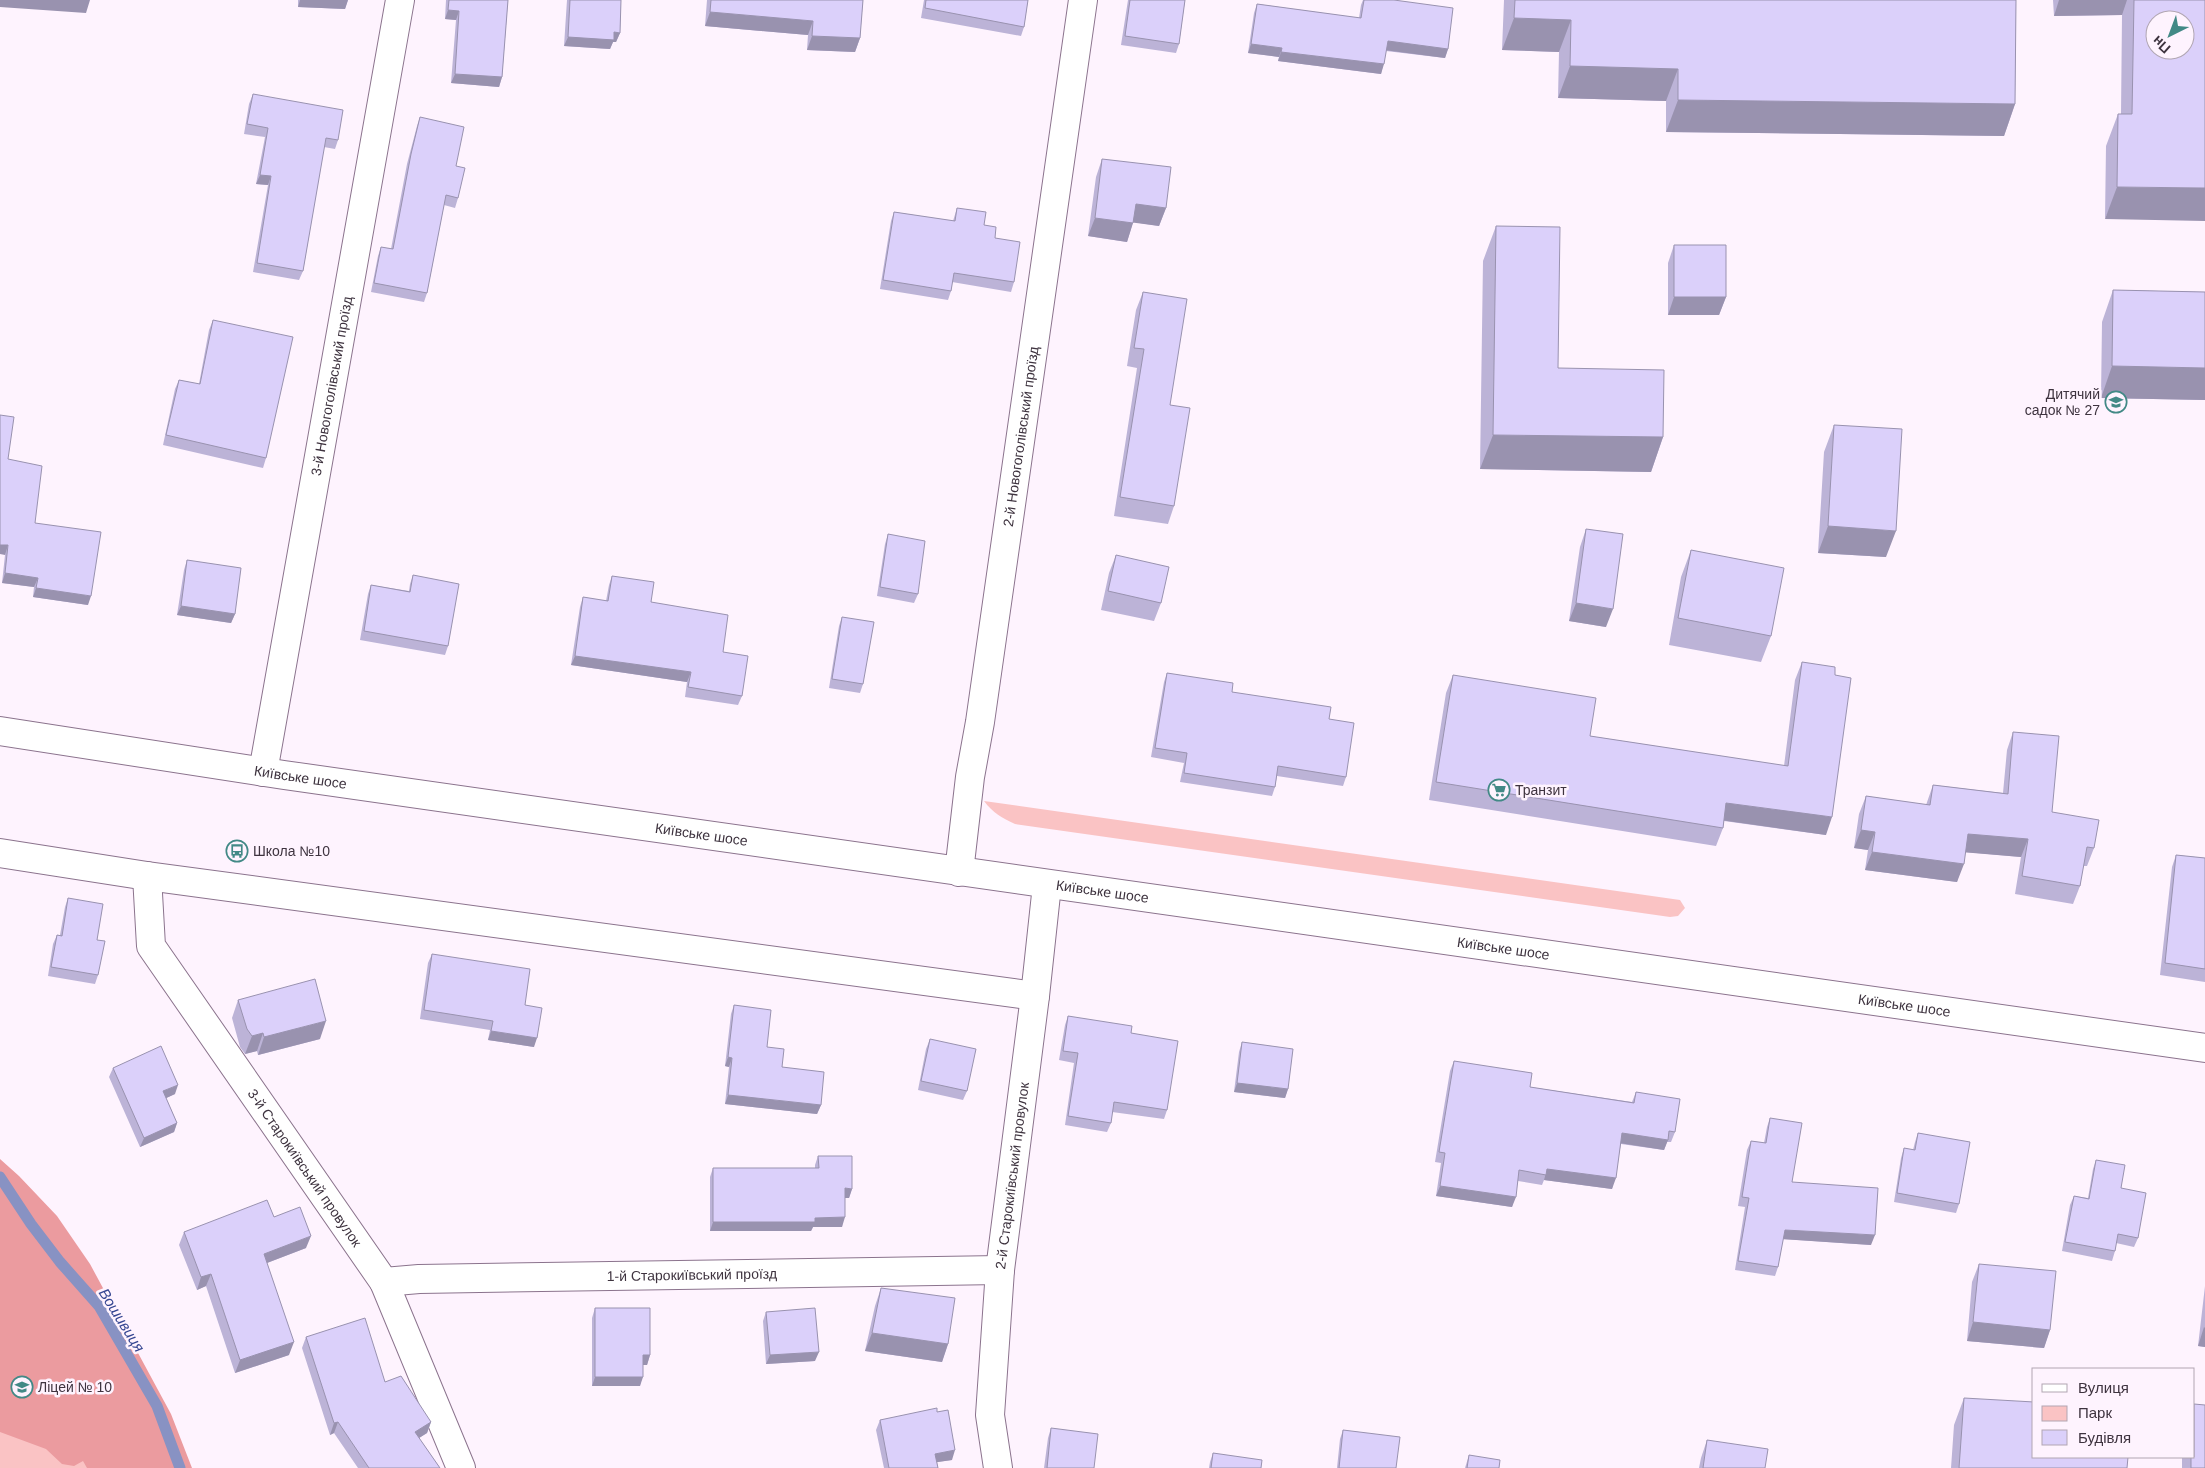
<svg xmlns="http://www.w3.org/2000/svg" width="2205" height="1468" viewBox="0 0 2205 1468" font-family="Arial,sans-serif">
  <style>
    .green { fill: #fac3c4 }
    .forest { fill: #eb9b9f }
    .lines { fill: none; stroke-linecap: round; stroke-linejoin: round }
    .stream { stroke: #8892c3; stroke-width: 11 }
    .minor-casing { stroke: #8b738d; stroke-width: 30 }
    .major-casing { stroke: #8b738d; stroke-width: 30 }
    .minor { stroke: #fff; stroke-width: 28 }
    .major { stroke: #fff; stroke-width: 28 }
    .wall { fill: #bcb3d7 }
    .shaded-wall { fill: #9992af }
    .building { fill: #dbd0fa; stroke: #9992af; fill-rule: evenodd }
    .labels { text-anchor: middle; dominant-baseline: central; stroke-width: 5; stroke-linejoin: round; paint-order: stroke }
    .street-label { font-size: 14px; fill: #3e333f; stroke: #fef3fe }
    .poi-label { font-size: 14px; fill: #3e333f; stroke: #fef3fe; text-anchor: start }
    .water-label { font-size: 15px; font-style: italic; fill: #344591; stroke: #fef3fe }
  </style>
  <rect width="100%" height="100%" fill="#fef3fe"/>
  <path class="green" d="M984 801 1680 900 1685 908 1678 916 1670 917 1015 824C1002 818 993 813 984 801Z
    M0 1313 90 1468H0Z"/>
  <path class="forest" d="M0 1159 19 1176 57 1216 90 1264 171 1414 192 1468H87L83 1461 74 1466 62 1464 46 1449 0 1432Z"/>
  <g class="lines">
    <path class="stream" d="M0 1177 31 1224 60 1262 99 1306 157 1406 180 1468"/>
    <g class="minor-casing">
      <g id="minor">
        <path id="s1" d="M263 772 400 0"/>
        <path d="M0 853 147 876 1035 996"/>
        <path id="s2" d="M959 872 970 777 980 722 1083 0"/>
        <path id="s3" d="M147 876 151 946 384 1282 461 1468"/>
        <path id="s4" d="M384 1282 419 1279 1000 1270"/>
        <path id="s5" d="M998 1468 990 1415 1000 1270 1035 996 1047 885"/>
      </g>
    </g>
    <g class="major-casing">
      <g id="major">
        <path id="s6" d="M0 731 284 775 2205 1048"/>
      </g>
    </g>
    <use href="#minor" class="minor"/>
    <use href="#major" class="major"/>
  </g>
  <path class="wall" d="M298 0H348L345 9 298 7Z
    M446 0H508L502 77 499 87 451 83 456 20 445 19Z
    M567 0H621L620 33 616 42H613L610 49 564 46Z
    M707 0H863L860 38 855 52 807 50 808 35 705 26Z
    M924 0H1028L1024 27 1021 36 921 18Z
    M1128 0H1185L1179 44 1176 53 1121 45Z
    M1363 0H1394L1448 49 1445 58 1386 51 1381 74 1278 61 1279 57 1248 53 1254 13 1257 4 1359 18 1361 5Z
    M1504 0H2016L2015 104 2004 136 1666 132V101L1558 98 1559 52 1502 50Z
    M2053 0H2205L2105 219 2106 146 2118 114H2121L2122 15 2054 16Z
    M253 94 338 140 335 149 324 147 303 271 299 280 253 272 268 185 256 184 265 137 244 134 249 104Z
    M420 117 456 166 458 198 455 208 444 205 427 293 424 302 371 292 378 256 381 247 391 249 407 164 417 126Z
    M1102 159 1166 208 1159 226 1133 222 1127 242 1088 236 1096 177Z
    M957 208 984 225 995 238 1014 282 1011 292 952 282 951 291 948 300 880 289 891 221 894 212 953 221Z
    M1496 226 1558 368 1663 437 1651 472 1480 469 1483 261Z
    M1674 245 1726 297 1719 315H1668V263Z
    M2113 290 2205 292V400L2101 398 2102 322Z
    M1143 292 1170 405 1174 506 1168 524 1114 516 1137 368 1127 366 1136 310Z
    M213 320 266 458 263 468 163 445 175 389 179 380 199 384 209 330Z
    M1834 425 1886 557 1818 553 1824 452Z
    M8 459 35 523 88 605 33 597 34 587 2 583 5 555Z
    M1586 529 1606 627 1569 621 1580 547Z
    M888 534 918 594 914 603 877 596 885 544Z
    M1691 550 1771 636 1761 662 1669 645 1681 577Z
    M1116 555 1161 603 1154 621 1101 610 1109 573Z
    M187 560 235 614 231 623 177 615 184 570Z
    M413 575 448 646 445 655 360 640 368 594 371 585 409 591 410 584Z
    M612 576 723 652 742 696 738 705 685 697 687 682 571 665 580 607 583 597 606 601 609 585Z
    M842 617 863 684 860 693 829 688 839 626Z
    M1802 662 1826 835 1724 821 1723 828 1716 846 1429 800 1446 693 1453 675 1590 736 1784 766 1795 680Z
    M1167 673 1232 692 1329 719 1346 777 1343 786 1277 776 1275 787 1272 796 1180 782 1184 763 1151 757 1164 682Z
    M2013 732 2052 812 2094 848 2087 866H2083L2080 886 2073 904 2015 894 2021 857 1965 852 1957 882 1865 870 1868 850 1854 848 1859 814 1866 796 1926 805 1933 785 2003 793 2007 750Z
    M2176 855 2205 858V982L2160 975 2172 867Z
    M68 898 97 940 98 975 95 984 48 976 53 944 57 935H60L65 907Z
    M432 954 525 1005 534 1047 488 1040 490 1030 420 1019 428 963Z
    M238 1000 320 1039 258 1055 257 1051 245 1054 240 1047 232 1018Z
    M734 1005 782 1067 821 1105 817 1114 725 1104 729 1067 725 1066 731 1014Z
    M1068 1016 1131 1033 1167 1110 1164 1119 1112 1112 1111 1123 1107 1132 1065 1125 1074 1063 1059 1060 1065 1025Z
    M930 1039 967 1091 963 1100 918 1090 926 1049Z
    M1242 1042 1288 1089 1285 1098 1234 1092 1239 1052Z
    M1454 1061 1530 1087 1632 1102 1636 1092 1675 1132 1671 1142H1667L1664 1150 1621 1144 1612 1189 1544 1180 1542 1185 1518 1181 1512 1207 1436 1196 1441 1163 1435 1162 1450 1071Z
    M113 1068 175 1094 166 1098 177 1123 174 1132 140 1147 109 1077Z
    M1770 1118 1792 1182 1871 1245 1783 1239 1778 1267 1775 1276 1735 1270 1745 1207 1738 1206 1747 1150 1751 1141 1764 1143 1767 1127Z
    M1918 1133 1959 1204 1956 1213 1894 1202 1901 1158 1904 1148 1913 1150 1915 1142Z
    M818 1156 852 1189 849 1198H845L842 1227H813L811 1231H710V1177L713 1168H815V1165Z
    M2096 1160 2138 1238 2134 1247 2116 1243 2115 1251 2112 1261 2062 1251 2070 1205 2074 1196 2088 1198 2093 1169Z
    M274 1217 306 1248 267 1263 289 1355 235 1373 206 1286 197 1290 179 1245 184 1232Z
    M1979 1264 2050 1330 2044 1348 1967 1341 1972 1282Z
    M2205 1286V1347L2198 1346Z
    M881 1288 948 1344 942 1362 865 1351 875 1306Z
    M595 1308 650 1355 647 1365H643L640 1386H592V1318Z
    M766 1312 815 1361 766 1364 763 1321Z
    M306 1337 385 1382 431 1422 427 1433 419 1438 440 1468H358L334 1433 330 1435 302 1348Z
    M1964 1398 2127 1468H1951L1954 1425Z
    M937 1412 952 1460 937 1462 938 1468H884L876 1430 880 1420Z
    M1051 1428 1094 1468H1044L1048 1438Z
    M1343 1430 1396 1468H1337L1340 1439Z
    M1707 1440 1765 1468H1699L1701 1458Z
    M1213 1453 1261 1468H1209L1210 1462Z
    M1469 1455 1499 1468H1465Z
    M2182 1457H2194L2205 1468H2182Z"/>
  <path class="shaded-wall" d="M0 0H90L86 13 0 7Z
    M300 0H348L345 9 298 7Z
    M2059 0H2127L2122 15 2054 16Z
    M448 10 459 11 456 20 445 19Z
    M710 12 813 21 808 35 705 26Z
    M1514 18 1571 20 1559 52 1502 50Z
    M614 32 620 33 616 42H613L610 49 564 46 568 37Z
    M812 36 860 38 855 52 807 50Z
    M1388 41 1448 49 1445 58 1384 50Z
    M1251 44 1282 48 1279 57 1248 53Z
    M1281 52 1384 64 1381 74 1278 61Z
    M1570 66 1678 69 1666 101 1558 98Z
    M455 74 502 77 499 87 451 83Z
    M1678 100 2015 104 2004 136 1666 132Z
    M260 175 271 176 268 185 256 184Z
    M2117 187 2205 188V221L2105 219Z
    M1136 204 1166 208 1159 226 1129 222Z
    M1095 218 1133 223 1127 242 1088 236Z
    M1674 297H1726L1719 315H1668Z
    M2112 366 2205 368V400L2101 398Z
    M1493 435 1663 437 1651 472 1480 469Z
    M1828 526 1896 531 1886 557 1818 553Z
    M0 545H8L5 555 0 554Z
    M5 573 38 578 34 587 2 583Z
    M36 588 91 596 88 605 33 597Z
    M1576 603 1613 609 1606 627 1569 621Z
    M181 606 235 614 231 623 177 615Z
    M575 656 691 672 687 682 571 665Z
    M1726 803 1832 817 1826 835 1720 820Z
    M1861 830 1875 832 1868 850 1854 848Z
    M1968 834 2028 839 2021 857 1961 852Z
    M1872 852 1964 864 1957 882 1865 870Z
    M326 1021 320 1039 258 1055 264 1037Z
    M491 1031 537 1038 534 1047 488 1040Z
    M263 1033 257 1051 245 1054 252 1036Z
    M728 1057 732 1058 729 1067 725 1066Z
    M1237 1083 1288 1089 1285 1098 1234 1092Z
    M178 1085 175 1094 160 1101 163 1091Z
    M728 1095 821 1105 817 1114 725 1104Z
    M177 1123 174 1132 140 1147 144 1138Z
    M1622 1133 1668 1140 1664 1150 1619 1143Z
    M1547 1169 1616 1178 1612 1189 1544 1180Z
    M1440 1186 1516 1197 1512 1207 1436 1196Z
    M845 1188 852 1189 849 1198H841Z
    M845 1217 842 1227H813L811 1231H710L713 1222 815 1218Z
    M1785 1230 1875 1235 1871 1245 1781 1239Z
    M311 1236 306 1248 259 1266 264 1254Z
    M211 1274 206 1286 197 1290 201 1277Z
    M1973 1322 2050 1330 2044 1348 1967 1341Z
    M2204 1327 2205 1328V1347L2198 1346Z
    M872 1333 948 1344 942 1362 865 1351Z
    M294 1342 289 1355 235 1373 240 1360Z
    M819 1352 815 1361 766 1364 770 1355Z
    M643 1355H650L647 1365H639Z
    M595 1377H643L640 1386H592Z
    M338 1422 334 1433 330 1435 334 1423Z
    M431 1422 427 1433 411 1443 415 1432Z
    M955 1450 952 1460 931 1463 935 1454Z"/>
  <path class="building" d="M449 0H508L502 77 455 74 459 11 448 10Z
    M570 0H621L620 33 614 32V40L568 37Z
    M711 0H863L860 38 812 36 813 21 710 12Z
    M926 0H1028L1024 27 925 8Z
    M1130 0H1185L1179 44 1125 36Z
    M1364 0H1394L1453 8 1448 49 1388 41 1384 64 1281 52 1282 48 1251 44 1257 4 1361 18Z
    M1515 0H2016L2015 104 1678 100V69L1570 66 1571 20 1514 18Z
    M2134 0H2205V188L2117 187 2118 114H2132ZM2155 20H2185V50H2155Z
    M253 94 343 110 338 140 326 138 303 271 257 263 271 176 260 175 268 128 247 124Z
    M420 117 464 127 456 166 465 168 458 198 446 195 427 293 374 283 381 247 393 249 411 154Z
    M1102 159 1171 167 1166 208 1136 204 1133 223 1095 218Z
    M957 208 986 212 984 225 996 227 995 238 1020 242 1014 282 954 273 951 291 883 280 894 212 955 221Z
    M1496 226 1560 227 1558 368 1664 370 1663 437 1493 435Z
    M1674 245H1726V297H1674Z
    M2113 290 2205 292V368L2112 366Z
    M1143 292 1187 299 1170 405 1190 408 1174 506 1120 497 1144 349 1134 348Z
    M213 320 293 337 266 458 166 435 179 380 200 384Z
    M0 415 14 417 8 459 42 466 35 523 101 532 91 596 36 588 38 578 5 573 8 545H0Z
    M1834 425 1902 429 1896 531 1828 526Z
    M1586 529 1623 534 1613 609 1576 603Z
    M888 534 925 541 918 594 880 587Z
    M1691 550 1784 568 1771 636 1678 618Z
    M1116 555 1169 567 1161 603 1108 591Z
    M187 560 241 568 235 614 181 606Z
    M413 575 459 584 448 646 364 631 371 585 410 592Z
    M612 576 654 582 651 602 728 615 723 652 748 656 742 696 688 687 691 672 575 656 583 597 608 601Z
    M842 617 874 622 863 684 832 679Z
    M1802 662 1835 667V675L1851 678 1832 817 1726 803 1723 828 1436 782 1453 675 1596 698 1590 736 1788 766Z
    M1167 673 1233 683 1232 692 1331 707 1329 719 1354 723 1346 777 1278 766 1275 787 1184 773 1187 753 1155 748Z
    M2013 732 2059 736 2052 812 2099 820 2094 848 2087 847 2080 886 2022 876 2028 839 1968 834 1964 864 1872 852 1875 832 1861 830 1866 796 1930 805 1933 785 2008 794Z
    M2176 855 2205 858V969L2165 963Z
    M68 898 103 904 97 940 105 941 98 975 51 967 57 935 62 936Z
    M432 954 530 969 525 1005 542 1008 537 1038 491 1031 493 1021 424 1010Z
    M315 979 326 1021 264 1037 263 1033 252 1036 247 1029 238 1000Z
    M734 1005 771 1010 767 1047 784 1049 782 1067 824 1072 821 1105 728 1095 732 1058 728 1057Z
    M1068 1016 1132 1026 1131 1033 1178 1041 1167 1110 1114 1102 1111 1123 1068 1116 1078 1053 1063 1051Z
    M930 1039 976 1049 967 1091 921 1081Z
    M1242 1042 1293 1049 1288 1089 1237 1083Z
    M161 1046 178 1085 163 1091 177 1123 144 1138 113 1068Z
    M1454 1061 1532 1073 1530 1087 1634 1103 1636 1092 1680 1099 1675 1132 1669 1131 1668 1140 1622 1133 1616 1178 1547 1169 1546 1175 1519 1170 1516 1197 1440 1186 1445 1153 1439 1152Z
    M1770 1118 1802 1123 1792 1182 1878 1188 1875 1235 1785 1230 1778 1267 1738 1261 1749 1198 1742 1197 1751 1141 1766 1143Z
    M1918 1133 1970 1142 1959 1204 1897 1193 1904 1148 1915 1150Z
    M818 1156H852V1189L845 1188V1217L815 1218V1222H713V1168H819Z
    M2096 1160 2125 1165 2121 1188 2146 1193 2138 1238 2118 1234 2115 1251 2065 1242 2074 1196 2089 1199Z
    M267 1200 274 1217 300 1207 311 1236 264 1254 294 1342 240 1360 211 1274 201 1277 184 1232Z
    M1979 1264 2056 1271 2050 1330 1973 1322Z
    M881 1288 955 1298 948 1344 872 1333Z
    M595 1308H650V1355H643V1377H595Z
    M815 1308 819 1352 770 1355 766 1312Z
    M365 1318 385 1382 401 1376 431 1422 415 1432 440 1468H369L338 1422 334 1423 306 1337Z
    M1964 1398 2034 1402V1457H2128L2127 1468H1959Z
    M2194 1404 2205 1405V1468H2191V1457H2194Z
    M937 1408V1412L948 1410 955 1450 935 1454 938 1468H889L880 1420Z
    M1051 1428 1098 1434 1094 1468H1047Z
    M1343 1430 1400 1437 1396 1468H1339Z
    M1707 1440 1768 1449 1765 1468H1703Z
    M1213 1453 1262 1460 1261 1468H1211Z
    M1469 1455 1500 1460 1499 1468H1467Z"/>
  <defs>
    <g id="school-ring" transform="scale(1.125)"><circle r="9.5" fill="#fef3fe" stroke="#428986" stroke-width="1.5"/><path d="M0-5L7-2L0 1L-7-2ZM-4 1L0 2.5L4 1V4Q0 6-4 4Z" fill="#428986"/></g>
    <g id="supermarket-ring" transform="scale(1.125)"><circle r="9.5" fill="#fef3fe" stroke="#428986" stroke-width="1.5"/><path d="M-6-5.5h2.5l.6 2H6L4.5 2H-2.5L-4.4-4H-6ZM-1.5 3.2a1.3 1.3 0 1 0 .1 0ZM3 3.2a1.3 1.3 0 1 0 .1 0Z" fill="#428986"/></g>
    <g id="bus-ring" transform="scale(1.125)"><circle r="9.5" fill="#fef3fe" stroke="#428986" stroke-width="1.5"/><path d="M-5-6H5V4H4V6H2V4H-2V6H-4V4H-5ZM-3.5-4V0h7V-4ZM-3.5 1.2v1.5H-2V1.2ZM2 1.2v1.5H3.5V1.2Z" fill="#428986"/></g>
  </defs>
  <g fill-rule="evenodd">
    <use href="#school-ring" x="2116" y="402"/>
    <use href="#supermarket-ring" x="1499" y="790"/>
    <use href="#bus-ring" x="237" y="851"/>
    <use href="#school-ring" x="22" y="1387"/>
  </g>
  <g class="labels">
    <g class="street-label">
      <text stroke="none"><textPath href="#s1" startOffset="392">3-й Новогоголівський проїзд</textPath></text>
      <text stroke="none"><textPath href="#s2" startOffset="440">2-й Новогоголівський проїзд</textPath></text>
      <text stroke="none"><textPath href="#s6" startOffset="304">Київське шосе</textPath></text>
      <text stroke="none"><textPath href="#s6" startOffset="709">Київське шосе</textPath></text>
      <text stroke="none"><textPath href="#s6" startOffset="1114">Київське шосе</textPath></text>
      <text stroke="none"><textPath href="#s6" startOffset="1519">Київське шосе</textPath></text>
      <text stroke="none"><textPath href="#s6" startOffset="1924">Київське шосе</textPath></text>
      <text stroke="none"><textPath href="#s3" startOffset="340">3-й Старокиївський провулок</textPath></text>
      <text stroke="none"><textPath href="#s5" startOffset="294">2-й Старокиївський провулок</textPath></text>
      <text stroke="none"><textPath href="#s4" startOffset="308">1-й Старокиївський проїзд</textPath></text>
    </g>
    <g class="poi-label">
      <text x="2100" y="394" text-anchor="end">Дитячий<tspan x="2100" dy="16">садок № 27</tspan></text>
      <text x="1515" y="790">Транзит</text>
      <text x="253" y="851">Школа №10</text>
      <text x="38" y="1387">Ліцей № 10</text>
    </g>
    <g class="water-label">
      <text transform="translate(122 1320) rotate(58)">Вошивиця</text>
    </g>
  </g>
  <rect x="2032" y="1368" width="162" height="90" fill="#fef3fe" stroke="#b1a6b2"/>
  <rect x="2042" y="1384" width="25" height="8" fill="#ffffff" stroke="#b1a6b2"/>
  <text x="2078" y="1393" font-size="15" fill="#3e333f">Вулиця</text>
  <rect x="2042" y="1406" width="25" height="15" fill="#fac3c4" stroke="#b1a6b2"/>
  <text x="2078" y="1418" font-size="15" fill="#3e333f">Парк</text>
  <rect x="2042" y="1430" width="25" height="15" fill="#dbd0fa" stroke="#b1a6b2"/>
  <text x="2078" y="1443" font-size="15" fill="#3e333f">Будівля</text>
  <g transform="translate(2170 35) rotate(222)"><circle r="24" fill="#fef3fe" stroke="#b1a6b2"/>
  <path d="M0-4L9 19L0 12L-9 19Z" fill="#428986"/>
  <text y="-8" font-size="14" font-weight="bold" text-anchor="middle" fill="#3e333f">Пн</text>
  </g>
</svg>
